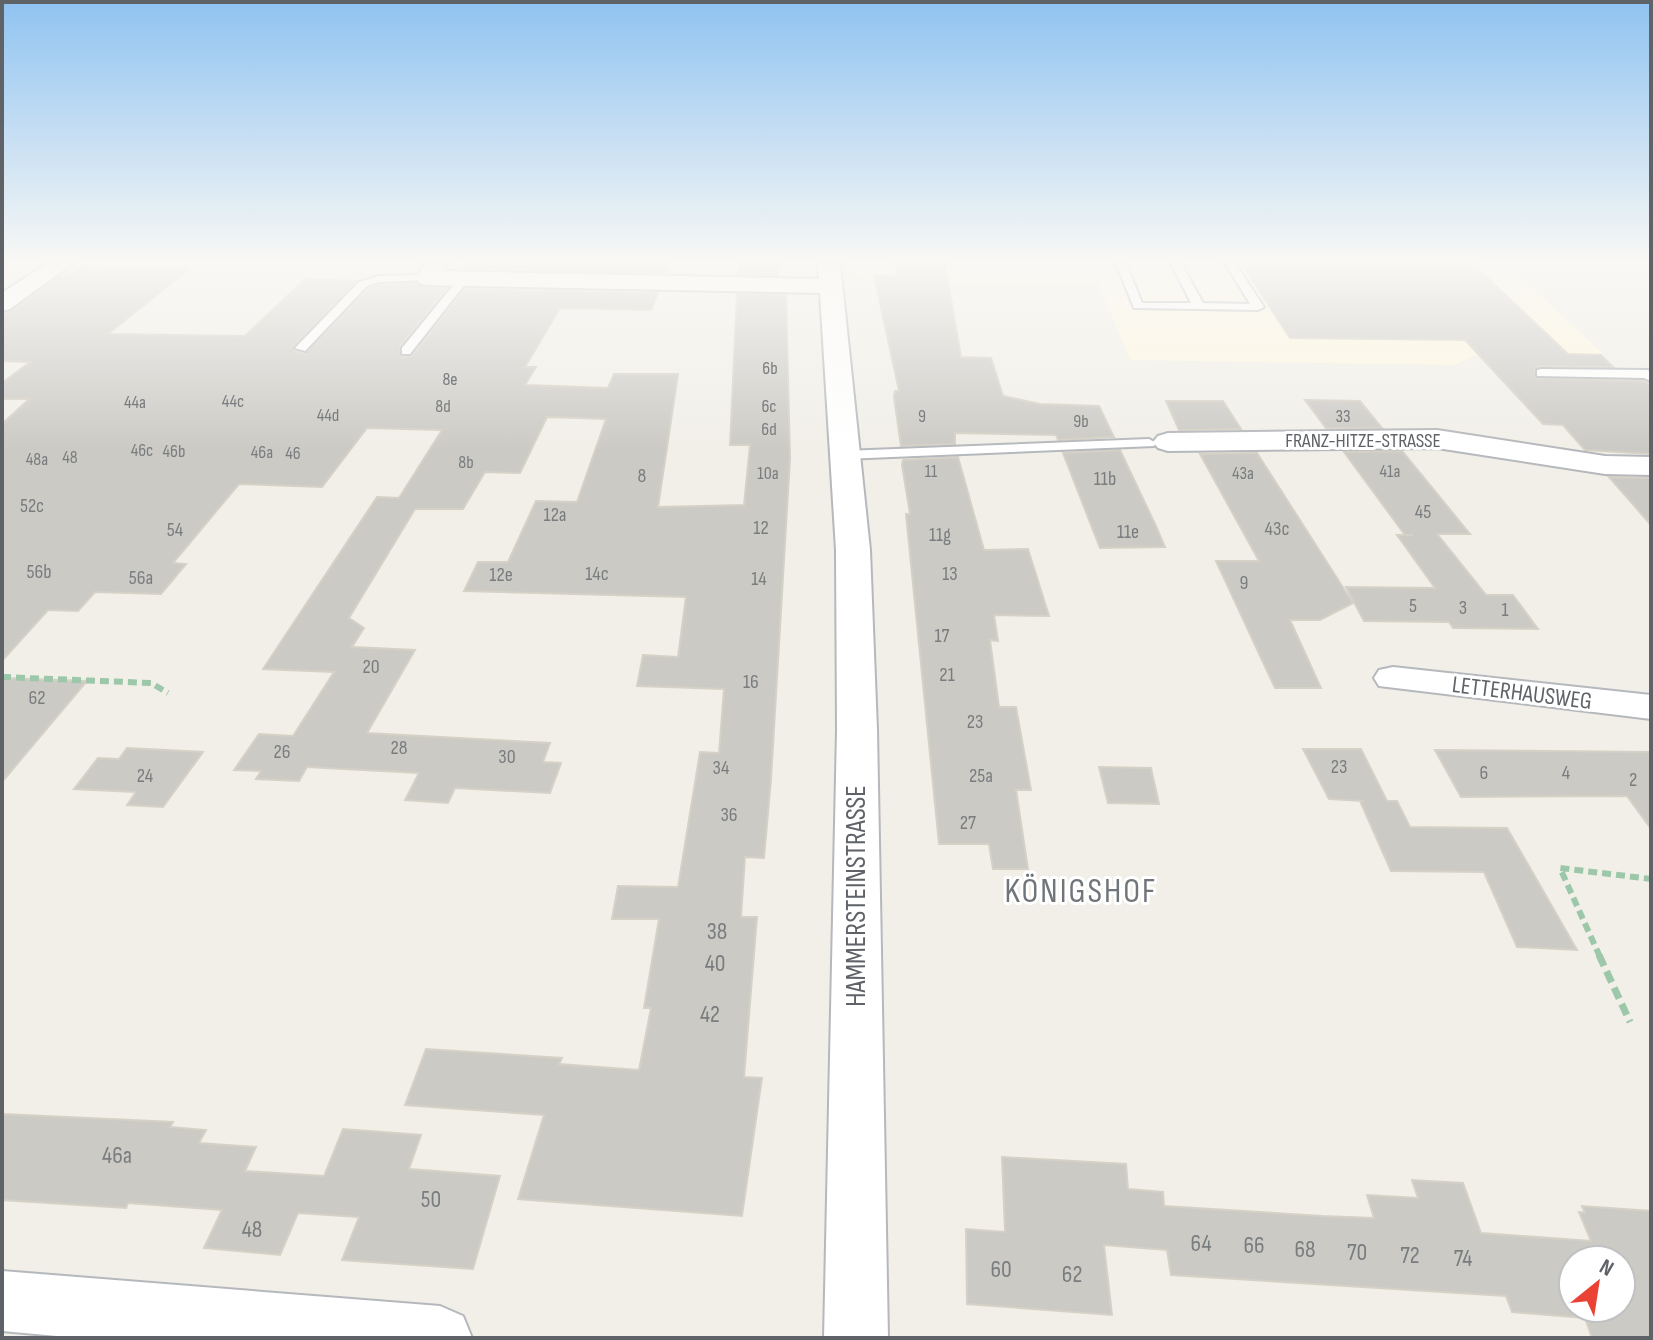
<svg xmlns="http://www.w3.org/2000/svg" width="1653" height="1340" viewBox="0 0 1653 1340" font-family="'Sofia Sans Condensed',sans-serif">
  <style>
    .commercial { fill: #fef7e0 }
    .building { fill: #cccac5; stroke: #d6d1c6; stroke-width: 2; fill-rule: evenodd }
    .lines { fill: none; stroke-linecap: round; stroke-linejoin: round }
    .lane-casing { stroke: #b5b8bc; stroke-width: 4 }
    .street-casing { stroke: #b5b8bc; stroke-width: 4 }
    .path-far1 { stroke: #9cc7a9; stroke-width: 6; stroke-dasharray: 9 5; stroke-linecap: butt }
    .path { stroke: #9cc7a9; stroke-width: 7; stroke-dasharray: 12 6; stroke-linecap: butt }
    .lane { fill: #fff; fill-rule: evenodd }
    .street { fill: #fff; fill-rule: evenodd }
    .labels { text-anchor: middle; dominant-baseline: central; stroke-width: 6; stroke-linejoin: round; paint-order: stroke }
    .far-number-label { font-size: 18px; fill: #7a7d7f }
    .far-street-label { font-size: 20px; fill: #5f6368; stroke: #fff }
    .number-label { font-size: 20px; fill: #7a7d7f }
    .street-label { font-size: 24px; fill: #5f6368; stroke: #fff }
    .near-number-label { font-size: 24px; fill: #7a7d7f }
    .near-street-label { font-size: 28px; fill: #5f6368; stroke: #fff }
    .near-quarter-label { font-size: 34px; letter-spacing: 2px; fill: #70757a; stroke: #fff }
  </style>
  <rect width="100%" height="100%" fill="#f1efe8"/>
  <path class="commercial" d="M853 263H1506L1604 355 1480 354 1454 365 1130 360 1098 282 974 283 855 277Z"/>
  <path class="building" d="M469 263H671L667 273 464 268Z
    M739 263H780L777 275 738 274Z
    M896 263H945L961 357 991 358 1003 396 1040 404 1099 406 1114 437 1058 440 1056 435 955 433V444L901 446 894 397 895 391H899L874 275 897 276Z
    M1241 263H1472L1568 354 1601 355 1613 367 1540 366 1535 368V378L1643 381 1651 384V454L1585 450 1563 425 1543 424 1465 340 1290 338Z
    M81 267 189 269 108 334 245 336 305 279 356 281 293 346 294 351 304 354 369 289 380 285 416 284 426 288H447L400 346 402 357 412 356 465 289 658 293 651 310 560 308 525 367H536L525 385 608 388 614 374H678L658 507 744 505 750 445H730L737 294 786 295 790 459 771 779 764 858 745 857 741 917H757L744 1077 762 1078 742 1216 518 1199 544 1115 405 1105 426 1049 562 1058 559 1064 639 1070 651 1008H644L659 919H612L618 886 678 887 700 752 719 753 724 689 637 686 643 655 678 657 686 597 464 591 478 562H508L536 501 577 502 606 419 547 417 520 473 485 472 463 509H415L349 618 364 628 352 647 415 650 367 733 550 743 543 762 561 763 550 793 455 788 448 803 405 800 419 773 307 767 299 781 256 779 261 771 234 770 259 734 293 736 334 672 263 669 377 497 399 498 442 430 367 428 322 487 239 484 173 563 186 564 161 594 95 592 78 611 48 610 2 661V424L29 399H2V383L30 362 2 361V314L12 311 62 274H70Z
    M1305 400 1360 401 1382 428H1326Z
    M1166 401H1223L1241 429 1179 430Z
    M1120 450 1155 524 1165 547 1100 548 1063 453Z
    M1402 451 1470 534H1437L1486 595H1513L1538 629 1453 628 1449 622 1364 621 1346 587 1435 588 1397 535H1413H1405L1344 452Z
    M1257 453 1353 603 1320 620H1290L1321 688H1275L1216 561H1259L1200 454Z
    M958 457 984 550 1028 549 1049 616 994 615 998 641 990 640 999 707H1016L1031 790H1016L1028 869H993L989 844H939L906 514H910L902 465 903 460Z
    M1609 477 1651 478V525Z
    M2 678 87 681 2 782Z
    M127 748 203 752 163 807 127 805 136 792 74 789 98 758 119 759Z
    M1303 749H1361L1387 801H1397L1410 827 1507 828 1577 950 1517 947 1484 872 1391 871 1360 801H1364L1329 799Z
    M1435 750 1651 752V829L1627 796 1461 797Z
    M1099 767 1151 768 1159 804 1108 803Z
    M2 1114 173 1122 170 1127 206 1130 199 1143 256 1147 245 1171 324 1176 343 1129 421 1135 409 1169 500 1176 473 1269 342 1260 359 1217 298 1213 280 1255 204 1248 222 1210 128 1203 126 1208 2 1200Z
    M1002 1157 1126 1164 1128 1189 1163 1192 1164 1206 1322 1216 1374 1218 1367 1195 1418 1198 1412 1180 1463 1183 1481 1233 1591 1241 1579 1212 1585 1213 1582 1206 1651 1211V1338H1592L1585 1318 1512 1312 1506 1296 1171 1275 1167 1250 1104 1245 1112 1315 967 1304 966 1229 1005 1232ZM1573 1260H1621V1308H1573Z"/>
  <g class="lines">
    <g class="lane-casing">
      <path id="lane" d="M1116 263H1126L1142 303H1191L1171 263H1181L1203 303 1250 304 1225 263H1235L1264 307 1258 310 1134 308Z
        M427 275 432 278 431 280 380 282 367 286 305 351 295 348 359 282 379 276Z
        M460 277 469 279 410 354H402V348Z
        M1541 369 1647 370 1651 371V381L1644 378 1537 376V370Z
        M1149 439 1156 443 1154 446 844 459 837 455 844 451Z"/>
    </g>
    <g class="street-casing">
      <path id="street" d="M48 263H73L10 309 2 311V293Z
        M426 263H448L443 271 819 279 818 263H840L870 550 877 730 888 1338H824L837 730 836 550 820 293 427 285 419 283 416 278Z
        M1437 430 1605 456 1651 457V475L1605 474 1437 448 1168 451 1158 448 1153 442 1158 436 1168 433Z
        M1393 667 1651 695V719L1379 686 1374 678 1379 670Z
        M2 1271 440 1306 463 1316 472 1338H79L2 1331Z"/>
    </g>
    <path class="path-far1" d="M2 677 151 683 168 693
      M1600 957 1560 868 1651 879"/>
    <path class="path" d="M1599 955 1630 1022"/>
    <use href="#lane" class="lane"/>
    <use href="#street" class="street"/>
  </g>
  <linearGradient id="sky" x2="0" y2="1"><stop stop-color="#8fc3f1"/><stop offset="0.58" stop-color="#f9f8f5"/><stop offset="1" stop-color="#f9f8f5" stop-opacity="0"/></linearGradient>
  <rect width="1653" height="450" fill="url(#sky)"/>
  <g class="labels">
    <g class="far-number-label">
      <text x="770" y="368">6b</text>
      <text x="450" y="379">8e</text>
      <text x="233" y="401">44c</text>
      <text x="135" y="402">44a</text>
      <text x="443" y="406">8d</text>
      <text x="769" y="406">6c</text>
      <text x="328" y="415">44d</text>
      <text x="922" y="416">9</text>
      <text x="1343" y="416">33</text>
      <text x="1081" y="421">9b</text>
      <text x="769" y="429">6d</text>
      <text x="142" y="450">46c</text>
      <text x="174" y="451">46b</text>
      <text x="262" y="452">46a</text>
      <text x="293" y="453">46</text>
      <text x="70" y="457">48</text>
      <text x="37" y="459">48a</text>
      <text x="466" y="462">8b</text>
      <text x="931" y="471">11</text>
      <text x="1390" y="471">41a</text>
      <text x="768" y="473">10a</text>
      <text x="1243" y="473">43a</text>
    </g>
    <g class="far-street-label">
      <text x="1363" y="441">FRANZ-HITZE-STRASSE</text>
    </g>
    <g class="number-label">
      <text x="642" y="476">8</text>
      <text x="1105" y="479">11b</text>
      <text x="32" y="506">52c</text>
      <text x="1423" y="512">45</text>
      <text x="555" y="515">12a</text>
      <text x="761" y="528">12</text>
      <text x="1277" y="529">43c</text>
      <text x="175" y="530">54</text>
      <text x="1128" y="532">11e</text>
      <text x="940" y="535">11g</text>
      <text x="39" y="572">56b</text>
      <text x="597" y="574">14c</text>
      <text x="950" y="574">13</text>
      <text x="501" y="575">12e</text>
      <text x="141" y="578">56a</text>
      <text x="759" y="579">14</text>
      <text x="1244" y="583">9</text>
      <text x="1413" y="606">5</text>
      <text x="1463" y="608">3</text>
      <text x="1505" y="610">1</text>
      <text x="942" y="636">17</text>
      <text x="371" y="667">20</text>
      <text x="947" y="675">21</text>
      <text x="751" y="682">16</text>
      <text x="37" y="698">62</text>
      <text x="975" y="722">23</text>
      <text x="399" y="748">28</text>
      <text x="282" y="752">26</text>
      <text x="507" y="757">30</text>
      <text x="1339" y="767">23</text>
      <text x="721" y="768">34</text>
      <text x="1484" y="773">6</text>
      <text x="1566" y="773">4</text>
      <text x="145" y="776">24</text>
      <text x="981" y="776">25a</text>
      <text x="1633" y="780">2</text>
      <text x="729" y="815">36</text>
      <text x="968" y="823">27</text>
    </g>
    <g class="street-label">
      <text transform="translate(1522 693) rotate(7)">LETTERHAUSWEG</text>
    </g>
    <g class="near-number-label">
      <text x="717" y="931">38</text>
      <text x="715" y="963">40</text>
      <text x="710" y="1014">42</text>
      <text x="117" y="1155">46a</text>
      <text x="431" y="1199">50</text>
      <text x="252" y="1229">48</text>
      <text x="1201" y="1243">64</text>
      <text x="1254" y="1245">66</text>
      <text x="1305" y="1249">68</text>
      <text x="1357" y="1252">70</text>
      <text x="1410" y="1255">72</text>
      <text x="1463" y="1258">74</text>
      <text x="1001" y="1269">60</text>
      <text x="1072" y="1274">62</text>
    </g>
    <g class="near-street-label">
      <text transform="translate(856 896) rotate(-90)">HAMMERSTEINSTRASSE</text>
    </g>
    <g class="near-quarter-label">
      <text x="1081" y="891">KÖNIGSHOF</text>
    </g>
  </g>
  <rect width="1653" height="1340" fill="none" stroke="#5f6368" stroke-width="8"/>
  <g transform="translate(1597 1284) rotate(30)"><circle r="38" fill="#ffffff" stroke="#bfc1c3" stroke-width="2"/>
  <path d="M0-6L14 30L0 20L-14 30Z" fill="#ea4335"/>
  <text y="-12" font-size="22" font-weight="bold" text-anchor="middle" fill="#5f6368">N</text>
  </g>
</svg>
